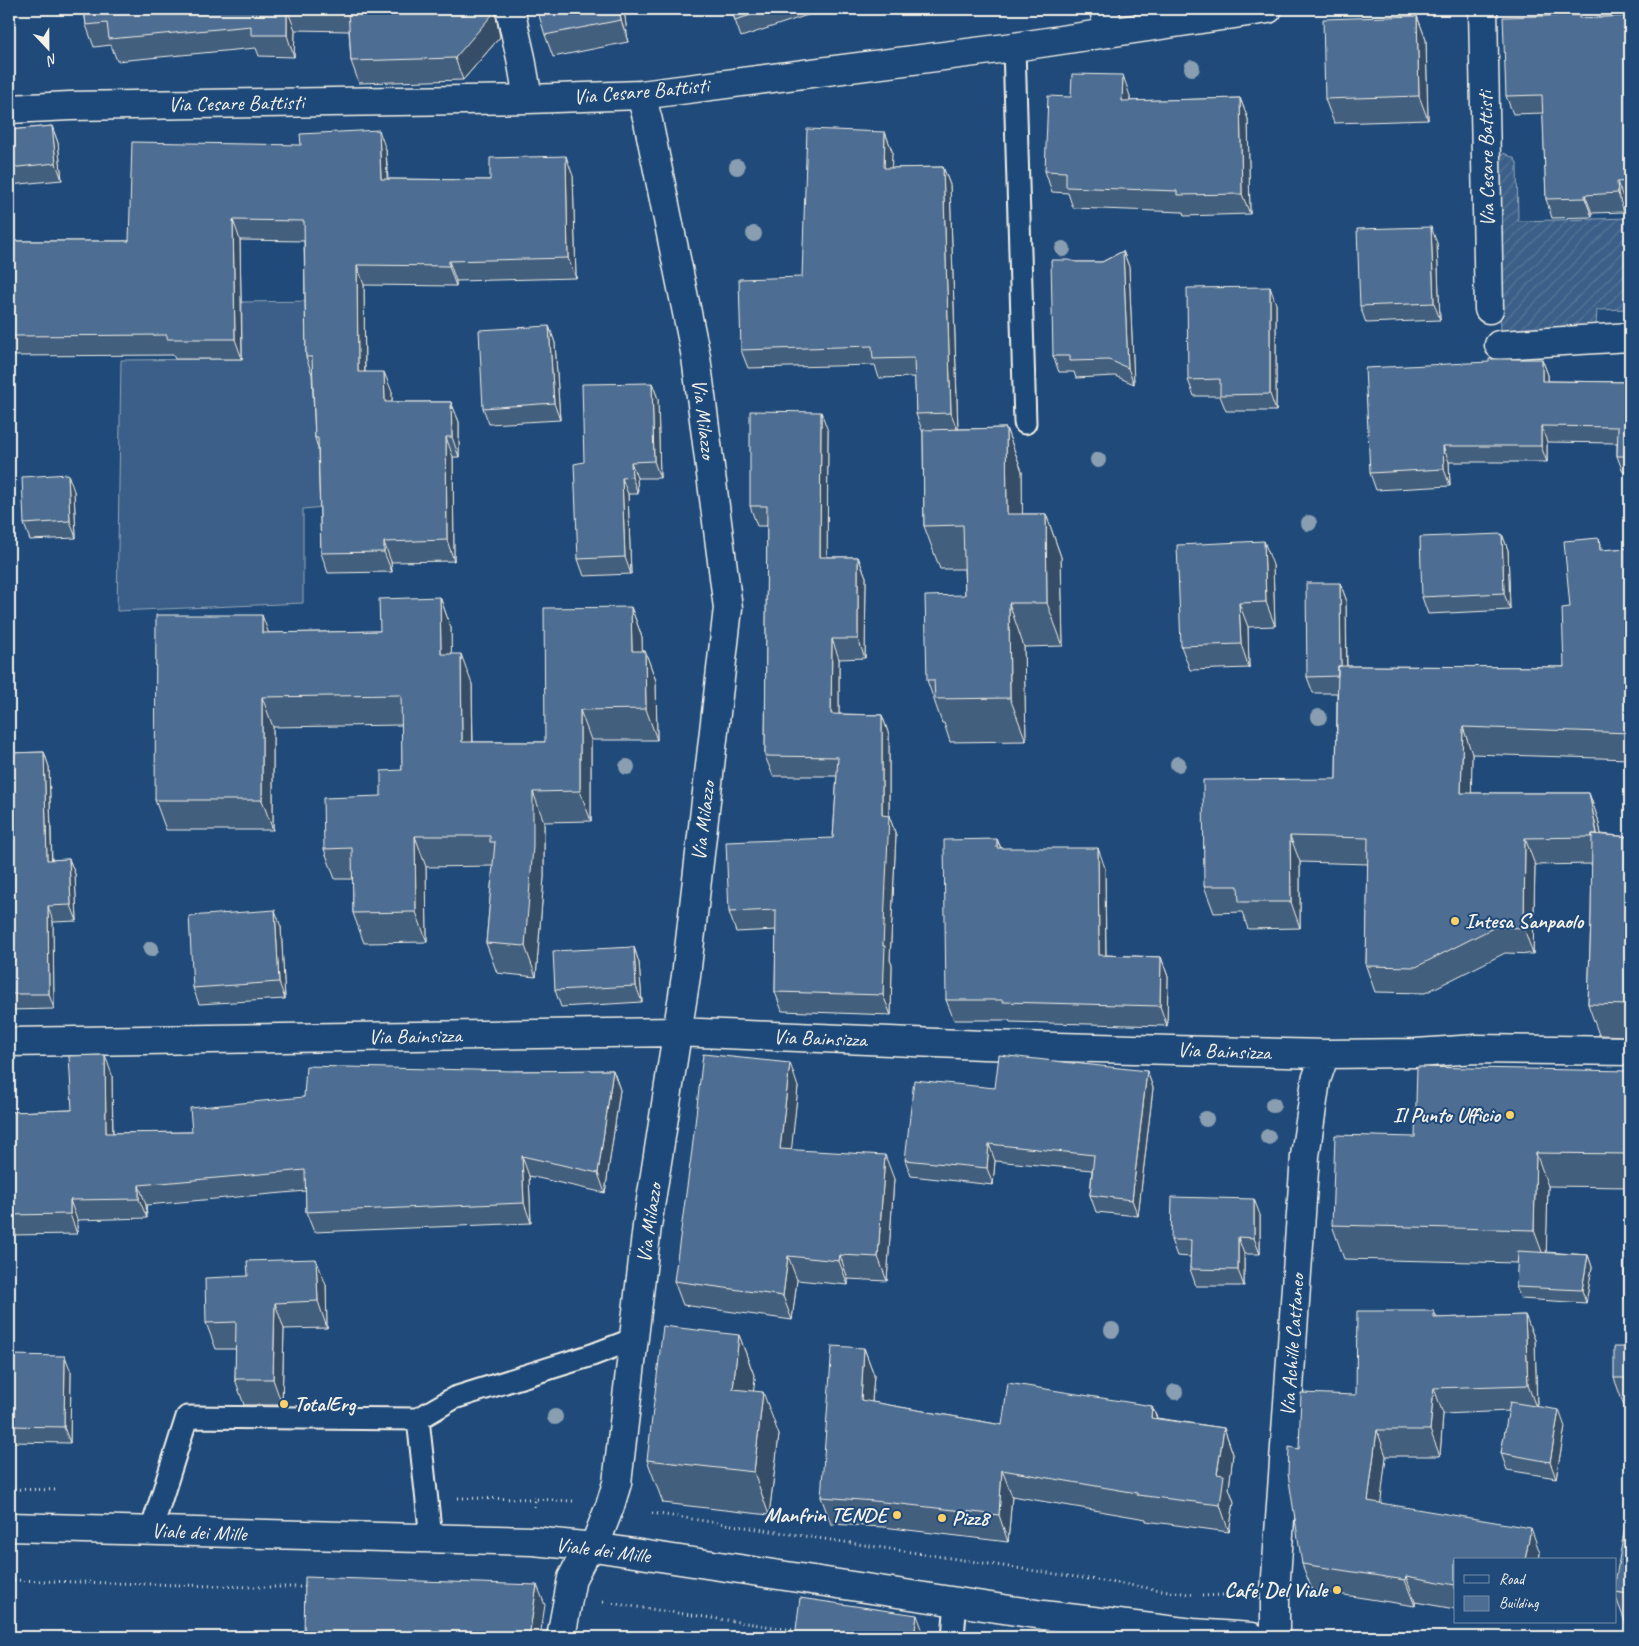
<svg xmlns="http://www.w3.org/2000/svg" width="1639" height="1646" viewBox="0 0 1639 1646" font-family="Caveat,sans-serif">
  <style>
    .grass { fill: #3a5f88; stroke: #97a8b8 }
    .garden { fill: url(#garden-furrows); stroke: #97a8b8 }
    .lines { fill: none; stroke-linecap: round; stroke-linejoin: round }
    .service-casing { stroke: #f4f1e8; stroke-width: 25 }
    .minor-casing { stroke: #f4f1e8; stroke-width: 31 }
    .tertiary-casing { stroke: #f4f1e8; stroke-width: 31 }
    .path { stroke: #f4f1e8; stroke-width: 3; stroke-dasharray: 1 4; stroke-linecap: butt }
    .service { stroke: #1f4a7a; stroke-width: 21 }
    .minor { stroke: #1f4a7a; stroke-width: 28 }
    .tertiary { stroke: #1f4a7a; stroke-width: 28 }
    .tree { fill: #8a9eb1 }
    .wall { fill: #425f7e; stroke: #f4f1e8 }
    .shaded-wall { fill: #364d66; stroke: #f4f1e8 }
    .building { fill: #4d6e92; stroke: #f4f1e8 }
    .poi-dot { fill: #ffd166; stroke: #1f4a7a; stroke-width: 2 }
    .labels { text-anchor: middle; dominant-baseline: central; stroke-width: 4; stroke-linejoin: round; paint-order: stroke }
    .street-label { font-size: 21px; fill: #f4f1e8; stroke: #1f4a7a }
    .poi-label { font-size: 21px; font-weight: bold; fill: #f4f1e8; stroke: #1f4a7a; text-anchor: start }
  </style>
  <defs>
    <pattern id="garden-furrows" width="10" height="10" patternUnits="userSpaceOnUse" patternTransform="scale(1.25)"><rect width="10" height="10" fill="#3a5f88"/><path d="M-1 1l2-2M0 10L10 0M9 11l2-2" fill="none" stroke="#577699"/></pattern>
  </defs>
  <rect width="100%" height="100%" fill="#1f4a7a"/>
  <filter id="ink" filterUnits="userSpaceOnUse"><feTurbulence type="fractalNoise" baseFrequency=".02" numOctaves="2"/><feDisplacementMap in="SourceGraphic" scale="10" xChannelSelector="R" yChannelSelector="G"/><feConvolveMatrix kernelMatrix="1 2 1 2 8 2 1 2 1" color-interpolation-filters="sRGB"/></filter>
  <g filter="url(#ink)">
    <path class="grass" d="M313 301 377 502 303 509V603L117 611 121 360 242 359V302Z"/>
    <path class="garden" d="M1504 153 1515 159 1517 163 1518 221 1630 218V309L1597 310 1596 326 1501 331 1495 164Z"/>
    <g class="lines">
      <g class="service-casing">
        <path id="service" d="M1014 47 1025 423
          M418 1419 454 1398 592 1355 634 1339
          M151 1531 187 1417 418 1419 431 1538
          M953 1637 956 1601"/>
      </g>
      <g class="minor-casing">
        <path id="minor" d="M510 9 521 58 528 99
          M1104 9 1109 33
          M1483 9 1489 309
          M9 109 70 106 528 99 641 95 1014 47 1268 9
          M1499 345 1630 337
          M9 1042 677 1032 983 1045 1325 1054 1416 1053 1476 1049 1630 1051
          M561 1637 572 1578 583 1557 594 1547 610 1506 617 1483 647 1226 686 976 728 608 696 357 648 121 641 95
          M1275 1637V1592L1305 1156 1316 1080 1325 1054"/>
      </g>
      <g class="tertiary-casing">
        <path id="tertiary" d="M9 1527 533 1541 594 1547 1043 1615 1193 1633 1252 1637"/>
      </g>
      <path class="path" d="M9 1489 59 1490
        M458 1498 535 1499
        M534 1507 535 1499 573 1501
        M652 1513 1195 1595
        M9 1580 251 1587H308
        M1202 1596 1240 1594
        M603 1602 800 1631"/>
      <use href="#service" class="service"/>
      <use href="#minor" class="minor"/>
      <use href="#tertiary" class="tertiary"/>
    </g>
    <g class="tree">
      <circle cx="1192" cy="68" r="8"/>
      <circle cx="737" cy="167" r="8"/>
      <circle cx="754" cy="234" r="8"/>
      <circle cx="1063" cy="249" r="8"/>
      <circle cx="1098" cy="460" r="8"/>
      <circle cx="1309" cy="523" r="8"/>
      <circle cx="1319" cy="717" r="8"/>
      <circle cx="1178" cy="764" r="8"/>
      <circle cx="627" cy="767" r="8"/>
      <circle cx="151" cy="949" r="8"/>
      <circle cx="1273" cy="1105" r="8"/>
      <circle cx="1206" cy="1119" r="8"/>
      <circle cx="1268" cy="1137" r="8"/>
      <circle cx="1112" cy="1330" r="8"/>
      <circle cx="1175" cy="1392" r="8"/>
      <circle cx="555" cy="1417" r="8"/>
    </g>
    <path class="wall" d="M84 9H495V12L500 37 463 80 359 83 351 61 349 31 295 30 294 57 259 56 256 48 117 61 111 45 94 47 86 25Z
      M624 9 628 42 553 57 545 35Z
      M731 9H826L741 37Z
      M936 9H954L937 13Z
      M1579 15 1580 18 1630 16V200H1624V212L1592 213V217L1552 218 1546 199 1543 113 1513 114 1506 96Z
      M1417 16 1426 40 1428 120 1334 123 1325 99Z
      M1130 96V101L1240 98 1248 119 1250 214 1184 216 1183 212 1073 208 1068 193 1052 192 1045 171 1071 97Z
      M52 126 58 143 62 180 9 185V130Z
      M885 132 892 151 891 168 943 167 950 185 958 429 1006 428 1022 471V514H1046L1061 557 1063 646 1024 647 1026 741 950 742 944 723H942L927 680 965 595 964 569H940L924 526 923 433 916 414 915 377 879 378 875 365 748 368 741 350 802 277Z
      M386 150 388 179 490 180 573 176 576 278 456 281V286L364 285 365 372 392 392V402H451L459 422V457H453L454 561 391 562 392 572 328 573 321 553 318 448 315 438 312 374 306 357 304 241 240 240 242 359H175L173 355 9 356V241H129Z
      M1437 243 1440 320 1366 323 1360 306Z
      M1123 251 1129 267 1134 384 1115 376 1076 378 1074 372H1059L1053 356 1076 262H1102Z
      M1276 304V411H1226L1220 396H1194L1188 380Z
      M549 326 555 343 560 420 489 424 483 408Z
      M1542 359 1548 375V381L1630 382V472H1623L1617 456V443L1547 442V462H1449L1450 486 1376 490 1370 473Z
      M652 383 658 399 660 478H637L638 494H628L631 574 584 576 578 559Z
      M828 431 827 557H858L866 577 865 658 839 659V714L882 715 889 735V816L896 835 890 960 892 965 891 1015 782 1011 775 992 776 930 736 932 729 912 833 838 837 776H773L765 756 767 526H757L750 506Z
      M74 491 76 538 30 540 24 524Z
      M1502 534 1508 550 1510 610 1428 614 1422 597Z
      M1599 538 1603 550 1630 548V759L1472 754 1471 793H1589L1598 819 1601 834 1630 837V1036L1599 1035 1588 1004 1591 918 1592 864 1535 865 1533 954 1505 953 1425 993 1375 992 1366 966 1368 864 1300 862V928L1248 929 1242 912 1214 913 1204 886 1336 779 1337 693H1313L1307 677 1340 583 1346 599 1347 666 1564 667 1570 607Z
      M1273 565 1275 626 1248 627 1249 668 1190 670 1181 646Z
      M440 597 451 628V654L472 684 473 742H545L631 607 642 637V651H645L656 681 657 740H591V821L544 822V877L536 977 497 973 486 943 493 866 426 867 427 942 364 943 353 913V879H335L324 849 381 796 402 770V725L273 727V830H166L155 800 269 633 380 631Z
      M44 752 49 767 52 860 69 859 75 874 77 921 53 922 54 1009 9 1010V753Z
      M997 839 1001 848 1105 868 1106 955 1161 957 1168 977 1167 1026 1010 1022 1009 1020H954L946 1000Z
      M281 927 285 999 199 1004 193 988Z
      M634 947 639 963 642 1002 561 1007 555 990Z
      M613 1070 620 1090 605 1193 529 1176 531 1223 314 1232 306 1212V1191L146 1205 147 1218 77 1220V1234L9 1235V1112L72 1110 112 1075 113 1133 192 1132 304 1097 514 1071Z
      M1147 1071 1153 1088 1138 1216 1096 1212 1090 1195 1092 1170 995 1161 993 1185 911 1176 905 1160 995 1088Z
      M1630 1071V1187L1548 1186 1546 1252 1588 1255 1592 1267 1586 1303 1521 1299 1516 1287 1518 1263 1344 1259 1332 1225 1415 1137Z
      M798 1087 791 1150 894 1179 887 1281 848 1279V1285L797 1280 792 1320 683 1305 674 1281Z
      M1260 1215V1254H1244V1286H1196L1190 1269 1191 1257 1177 1256 1171 1240Z
      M1630 1261V1305H1627L1624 1297Z
      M326 1285 327 1328 284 1329 282 1405H244L235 1379 236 1349H216L206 1323Z
      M1434 1311 1437 1318 1525 1315 1535 1340 1537 1407 1565 1427 1556 1478 1507 1470 1501 1453 1509 1411 1443 1414 1440 1456H1386L1380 1503 1540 1553 1539 1560H1455V1609L1415 1602V1606L1312 1590 1302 1564 1299 1449 1356 1395Z
      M739 1335 755 1378 753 1391 779 1435 769 1515 663 1503 647 1460Z
      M1630 1347V1411H1626L1614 1378Z
      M864 1348 874 1375 872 1402 1002 1425 1152 1406 1157 1418 1224 1428 1233 1454 1229 1488 1234 1502 1229 1532 1146 1521V1519L1012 1496 1008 1542 883 1527 831 1524 821 1497Z
      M9 1355 71 1372 70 1443 9 1442Z
      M1615 1592 1630 1594V1635L1615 1595Z"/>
    <path class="shaded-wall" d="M287 9 295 30 294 57 287 35Z
      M491 9H495V12L500 37 463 80 455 58Z
      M619 9H624L628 42 621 20Z
      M1417 16 1426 40 1428 120 1419 96Z
      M1123 75 1130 96 1129 122 1122 101Z
      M1240 98 1248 119 1250 214 1242 194Z
      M52 126 58 143 62 180 56 163Z
      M379 130 386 150 388 199 381 179Z
      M885 132 892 151 891 187 884 168Z
      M566 156 573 176 576 278 568 258Z
      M943 167 950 185 958 432 951 413Z
      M1617 182 1624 200V212L1618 193Z
      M1585 195 1592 213V217L1585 198Z
      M233 220 240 240 242 359 235 339Z
      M1431 227 1437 243 1440 320 1434 303Z
      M1123 251 1129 267 1134 384 1128 368Z
      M449 261 456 281V286L449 266Z
      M357 265 364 285 365 393 358 372Z
      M1270 287 1276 304V411L1270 394Z
      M549 326 555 343 560 420 554 403Z
      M1542 359 1548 375V397L1542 381Z
      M384 372 392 392V422L385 402Z
      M652 383 658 399 660 478 654 461Z
      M451 402 459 422V457L452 437Z
      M821 412 828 431 827 576 820 557Z
      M1541 426 1547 442V462L1541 446Z
      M1006 428 1022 471 1023 557 1007 514Z
      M446 437 453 457 454 561 447 540Z
      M1443 446 1449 462 1450 486 1444 469Z
      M631 462 637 478 638 494 632 477Z
      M68 474 74 491 76 538 70 521Z
      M622 478 628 494 631 574 625 557Z
      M1046 514 1061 557 1063 646 1047 603Z
      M1502 534 1508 550 1510 610 1504 593Z
      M1599 538 1608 565 1600 550Z
      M1264 541 1273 565 1275 626 1266 602Z
      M384 542 391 562 392 572 384 552Z
      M858 557 866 577 865 658 858 639Z
      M1340 583 1346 599 1347 693 1341 676Z
      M440 597 451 628 452 684 441 654Z
      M1009 603 1024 647 1026 741 1010 698Z
      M1239 603 1248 627 1249 668 1241 644Z
      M631 607 642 637 643 681 632 651Z
      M262 615 273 645 262 633Z
      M832 639 839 659V734L831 714Z
      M645 651 656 681 657 740 646 709Z
      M461 654 472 684 473 772 462 742Z
      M262 697 273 727V830L262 800Z
      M580 710 591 740V821L580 791Z
      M882 715 889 735V817V816L896 835 890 960 892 965 891 1015 883 995 882 815Z
      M1463 727 1472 754 1471 819 1461 793Z
      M44 752 49 767 52 875 47 860Z
      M533 792 544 822V877L536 977 525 946Z
      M1589 793 1598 819 1607 864 1598 837Z
      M415 836 426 867 427 942 416 912Z
      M1290 836 1300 862V928L1291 902Z
      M1525 838 1535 865 1533 954 1524 928Z
      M997 839 1005 859 997 848Z
      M1098 848 1105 868 1106 975 1099 955Z
      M69 859 75 874 77 921 71 905Z
      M48 906 53 922 54 1009 49 994Z
      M275 910 281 927 285 999 279 982Z
      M634 947 639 963 642 1002 636 986Z
      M1161 957 1168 977 1167 1026 1160 1006Z
      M105 1055 112 1075 113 1153 106 1133Z
      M790 1063 798 1087 789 1173 780 1149Z
      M613 1070 620 1090 605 1193 598 1173Z
      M1147 1071 1153 1088 1138 1216 1132 1200Z
      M989 1144 995 1161 993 1185 987 1168Z
      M1536 1153 1548 1186 1546 1263 1534 1230Z
      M885 1155 894 1179 887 1281 878 1257Z
      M522 1156 529 1176 531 1223 524 1203Z
      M139 1185 146 1205 147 1218 139 1199Z
      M1254 1199 1260 1215V1254L1254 1238Z
      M70 1200 77 1220V1234L70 1214Z
      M1238 1237 1244 1254V1286L1238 1270Z
      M840 1255 848 1279V1285L839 1261Z
      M1588 1255 1592 1267 1586 1303 1582 1290Z
      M788 1256 797 1280 792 1320 783 1296Z
      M316 1259 326 1285 327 1328 318 1301Z
      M275 1303 284 1329 282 1405 273 1379Z
      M1525 1315 1535 1340 1537 1410 1528 1385Z
      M739 1335 755 1378 749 1432 733 1389Z
      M864 1348 874 1375 870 1427 861 1400Z
      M65 1356 71 1372 70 1443 64 1427Z
      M1434 1388 1443 1414 1440 1456 1430 1430Z
      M763 1392 779 1435 769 1515 754 1472Z
      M1152 1406 1162 1432 1151 1418Z
      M1559 1410 1565 1427 1556 1478 1550 1462Z
      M1224 1428 1233 1454 1229 1488 1234 1502 1229 1532 1220 1505 1217 1474Z
      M1377 1430 1386 1456 1378 1526 1368 1501Z
      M1002 1470 1012 1496 1008 1542 999 1515Z
      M1531 1528 1540 1553 1539 1560H1525Z
      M1406 1576 1415 1602V1606L1405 1580Z
      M537 1585 545 1605 540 1637H529Z
      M917 1615 925 1637H914Z"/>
    <path class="building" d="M84 9H287V35H251V26L109 39 107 23 86 25Z
      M312 9H491L492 15 455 58 351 61 348 9Z
      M537 9H619L621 20 545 35Z
      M731 9H770L735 20Z
      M1579 15V18L1630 16V181L1617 182 1618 193 1585 195V198L1546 199 1542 95 1506 96 1503 17Z
      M1417 16 1419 96 1325 99 1323 19Z
      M1072 74 1123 75 1122 101 1240 98 1242 194 1177 195V191L1066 187V172L1045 171 1048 96 1071 97Z
      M52 126 56 163 9 168V130Z
      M807 129 885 132 884 168 943 167 951 413 916 414 914 358 873 359 872 346 741 350 739 279 802 277Z
      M379 130 381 179 490 180V158L566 156 568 258 449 261V266L357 265 358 372H384L385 402H451L452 437H446L447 540 384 542V552L321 553 318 438H315L312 357H306L304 221 233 220 235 339H167V335L9 336V241H129L132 142 301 145 300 134Z
      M1431 227 1434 303 1360 306 1357 229Z
      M1123 251 1128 368 1109 360 1070 361V356H1053L1051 260H1069L1076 262H1102Z
      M1270 287V394L1220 395V379L1188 380 1187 288Z
      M549 326 554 403 483 408 479 330Z
      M1489 359H1542V381L1630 382V456H1617L1618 427 1541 426V446H1443L1444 469 1370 473 1365 368 1489 362Z
      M652 383 654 461 631 462 632 477 622 478 625 557 578 559 574 464 584 462 582 384Z
      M750 411 821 412 820 557H858V639H832L831 714 882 715V815L889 816 883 946H885L883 995 775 992 776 910 729 912 726 842 833 838 838 757 765 756 767 506H750Z
      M1006 428 1007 514H1046L1047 603H1009L1010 698 935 699 934 680H927L925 596 965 595 963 525 924 526 923 430Z
      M68 474 70 521 24 524 22 477Z
      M1502 534 1504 593 1422 597 1420 537Z
      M1599 538 1600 550 1630 548V733L1463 727 1461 793H1589L1597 834H1592V837L1525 838 1524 928 1495 927 1416 967 1366 966 1368 838 1290 836 1291 902H1239L1238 886H1204L1203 780 1336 779 1338 666 1564 667 1562 608 1570 607 1564 541Z
      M1264 541 1266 602 1239 603 1241 644 1181 646 1177 545Z
      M1306 583H1340L1341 666H1338V676L1307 677Z
      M440 597 441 654H461L462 742H545L544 608 631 607 632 651H645L646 709 580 710V791L533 792V847L525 946 486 943 495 842H490V836H415L416 912 353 913 352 848 324 849 323 798 381 796V771L402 770 401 695 262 697V800H155L156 615H262V633L380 631 379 599Z
      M44 752 47 860 69 859 71 905 48 906 49 994H9V753Z
      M1592 834 1630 837V1005L1588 1004 1591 918Z
      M997 839V848H1098L1099 955 1161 957 1160 1006 1002 1002 1003 1000H946L944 840Z
      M275 910 279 982 193 988 189 916Z
      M634 947 636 986 555 990 553 951Z
      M703 1054 790 1063 780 1149 885 1155 878 1257 840 1255 839 1261 788 1256 783 1296 674 1281 692 1150Z
      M105 1055 106 1133 192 1132 190 1108 304 1097 306 1066 514 1071 613 1070 598 1173 522 1156 524 1203 306 1212 305 1170 139 1185V1199L70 1200V1214L9 1215V1112L72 1110 69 1056Z
      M999 1055 1147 1071 1132 1200 1090 1195 1094 1155 989 1144 987 1168 905 1160 914 1080 995 1088Z
      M1417 1067 1630 1071V1154L1536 1153 1534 1230 1332 1225 1335 1135 1415 1137Z
      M1172 1197 1254 1199V1238L1238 1237V1270L1190 1269 1191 1240H1171Z
      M1518 1251 1588 1255 1582 1290 1516 1287Z
      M316 1259 318 1301 275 1303 273 1379H235L236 1322 206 1323 205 1278 248 1276 247 1261Z
      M1624 1261H1630V1297H1624Z
      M1357 1311H1434V1318L1525 1315 1528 1385 1434 1388 1430 1430H1377L1368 1501 1531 1528 1525 1560H1455V1585L1406 1576 1405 1580 1302 1564 1288 1474 1289 1447 1299 1449 1301 1393 1356 1395Z
      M663 1326 739 1335 733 1389 763 1392 754 1472 647 1460Z
      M832 1346 864 1348 861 1400 1002 1425 1008 1383 1152 1406 1151 1418 1224 1428 1217 1474 1224 1475 1220 1505 1137 1495V1493L1002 1470 999 1515 874 1501 821 1497Z
      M1614 1347H1630V1378H1614Z
      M9 1355 65 1356 64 1427 9 1426Z
      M1510 1402 1559 1410 1550 1462 1501 1453Z
      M1626 1520H1630V1594L1615 1592V1583Z
      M305 1577 537 1585 529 1637H304Z
      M800 1598 917 1615 914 1637H795Z"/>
  </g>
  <g class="poi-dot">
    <circle cx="1455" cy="921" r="5"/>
    <circle cx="1510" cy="1115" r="5"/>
    <circle cx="284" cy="1404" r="5"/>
    <circle cx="897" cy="1515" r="5"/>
    <circle cx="942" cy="1518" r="5"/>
    <circle cx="1337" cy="1590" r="5"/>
  </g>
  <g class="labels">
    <g class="street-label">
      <text transform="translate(641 91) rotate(-5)">Via Cesare Battisti</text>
      <text transform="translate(236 103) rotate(-1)">Via Cesare Battisti</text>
      <text transform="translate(1486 159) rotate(-91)">Via Cesare Battisti</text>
      <text transform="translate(704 419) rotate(83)">Via Milazzo</text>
      <text transform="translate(703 821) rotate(-83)">Via Milazzo</text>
      <text transform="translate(415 1036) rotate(-1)">Via Bainsizza</text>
      <text transform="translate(820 1038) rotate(2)">Via Bainsizza</text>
      <text transform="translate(1224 1051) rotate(2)">Via Bainsizza</text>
      <text transform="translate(649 1223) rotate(-82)">Via Milazzo</text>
      <text transform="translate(1292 1345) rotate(-86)">Via Achille Cattaneo</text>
      <text transform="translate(199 1532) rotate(2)">Viale dei Mille</text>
      <text transform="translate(603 1550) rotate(7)">Viale dei Mille</text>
    </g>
    <g class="poi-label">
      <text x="1465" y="921">Intesa Sanpaolo</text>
      <text x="1500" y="1115" text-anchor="end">Il Punto Ufficio</text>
      <text x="294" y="1404">TotalErg</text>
      <text x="887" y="1515" text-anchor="end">Manfrin TENDE</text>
      <text x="952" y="1518">Pizz8</text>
      <text x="1327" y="1590" text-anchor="end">Cafe' Del Viale</text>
    </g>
  </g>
  <rect width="1639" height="1646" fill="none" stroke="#1f4a7a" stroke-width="30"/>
  <rect x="15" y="15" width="1609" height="1616" fill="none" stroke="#f4f1e8" stroke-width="2" filter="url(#ink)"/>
  <rect x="1454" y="1558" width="162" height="65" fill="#1f4a7a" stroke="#748da6"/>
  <rect x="1464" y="1575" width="25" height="8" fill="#1f4a7a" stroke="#748da6"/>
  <text x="1499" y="1584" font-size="15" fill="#f4f1e8">Road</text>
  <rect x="1464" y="1596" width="25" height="15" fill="#4d6e92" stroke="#748da6"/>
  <text x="1499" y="1608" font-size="15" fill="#f4f1e8">Building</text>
  <g transform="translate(48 48) rotate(158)" stroke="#1f4a7a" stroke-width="4" paint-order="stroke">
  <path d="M0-4L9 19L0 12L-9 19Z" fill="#f4f1e8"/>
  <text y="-8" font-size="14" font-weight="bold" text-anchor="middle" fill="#f4f1e8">N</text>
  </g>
</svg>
